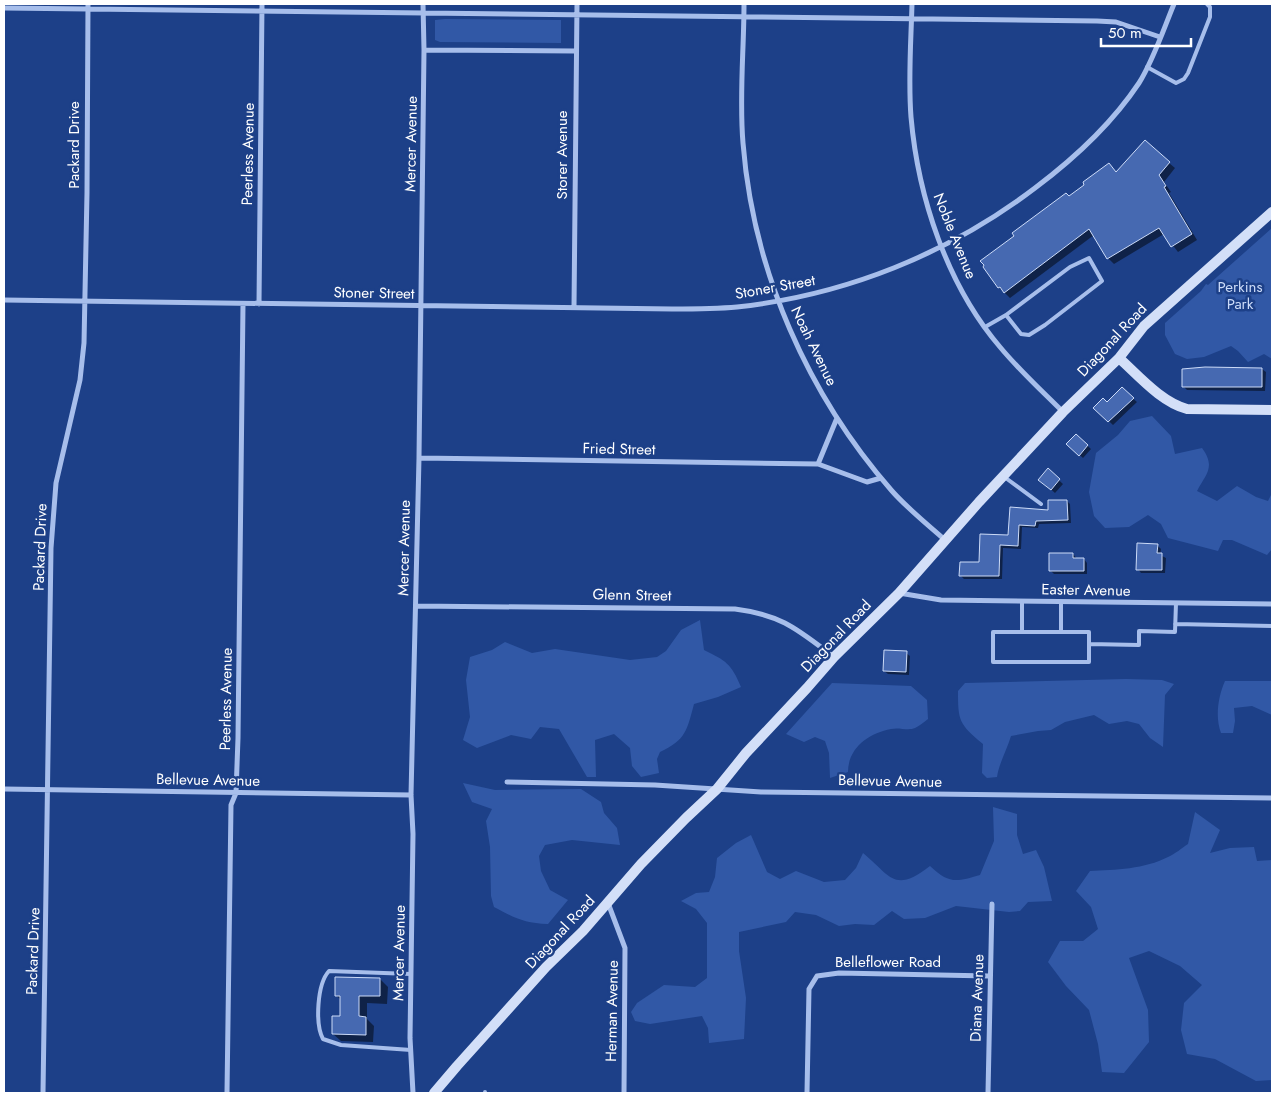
<svg xmlns="http://www.w3.org/2000/svg" width="1276" height="1097" viewBox="0 0 1276 1097" font-family="Jost,sans-serif">
  <style>
    .green { fill: #3158a6 }
    .shadow { fill: #0007 }
    .building { fill: #4669b1; stroke: #ccdbf8 }
    .lines { fill: none; stroke-linecap: round; stroke-linejoin: round }
    .lane { stroke: #a7beeb; stroke-width: 4 }
    .street { stroke: #a7beeb; stroke-width: 5 }
    .secondary { stroke: #d3dff8; stroke-width: 10 }
    .labels { text-anchor: middle; dominant-baseline: central; stroke-width: 5; stroke-linejoin: round; paint-order: stroke }
    .street-label { font-size: 15px; fill: #fff; stroke: #1d4088 }
    .park-label { font-size: 15px; fill: #ccdbf8; stroke: #1d4088 }
  </style>
  <rect width="100%" height="100%" fill="#1d4088"/>
  <path class="green" d="M445 19 561 20V43L440 42 435 40V20Z
    M1272 228V359L1264 354 1248 362 1238 351 1231 346 1204 357 1187 359 1175 354 1165 335V323L1201 291 1206 284 1208 285Z
    M1152 416 1171 436 1175 454 1202 448C1216 467 1206 474 1197 491L1217 501 1237 486 1256 497 1268 501 1272 493V549L1267 555 1232 540H1223L1218 551 1168 538 1161 524 1148 515 1129 527 1105 528 1094 516 1089 492 1096 453 1118 435 1130 421Z
    M700 620 704 650C726 661 731 663 741 687L718 697 694 704C687 730 686 740 660 752L657 759 659 773 641 777 632 766 630 748 614 734 595 740 596 777H587L559 729 540 727 531 739 511 735 477 748 463 740 470 717 466 680 470 657 492 650 505 642 532 653 555 649 630 660 657 657 666 651 681 630Z
    M1126 679 1162 680 1174 684 1165 695 1163 747 1150 738 1139 724 1127 721 1109 724 1094 715 1065 722 1051 730 1038 731 1011 736C1007 750 999 763 997 777L987 778 982 773 983 744C959 724 958 721 958 691L965 683Z
    M1225 681H1272V715L1252 706 1234 708 1235 721 1233 733H1221C1215 717 1218 697 1225 681Z
    M832 683 911 686 927 700 928 719C924 722 919 726 915 728 908 731 899 727 891 729 869 733 848 748 848 772L830 778 829 753 825 741 815 737 804 742 786 734Z
    M463 783 495 790 581 789 601 802 604 813 617 828 620 845 572 840 545 845 539 856 541 871 550 890 568 900 548 924C524 923 515 918 494 907L491 896 490 847 486 821 492 809 472 802Z
    M993 807 1017 814V835L1023 854 1036 850 1044 867 1052 901 1028 902 1020 911 1009 912 956 906 925 918 904 919 892 911 874 925 855 924 839 926 816 915 795 912 786 922 739 932V951L746 998 744 1039 709 1043 708 1028 702 1016 650 1024 635 1021 631 1012 637 1003 664 985 695 987 707 978V923L696 909 681 901 696 893 709 892 715 877 717 858 736 843 751 835 767 872 780 879 796 871 824 882 845 880 856 868 863 853C891 876 894 894 930 866 949 884 956 882 980 875L994 841Z
    M1195 812 1220 830 1210 853 1230 848 1254 847 1257 861 1272 860V1080L1256 1081 1215 1059 1187 1054 1181 1030 1184 1003 1202 985 1180 966 1149 951 1129 958 1148 1010 1149 1042 1124 1073 1102 1072 1098 1044 1089 1010 1066 986 1048 962 1060 941H1083L1098 929 1091 907 1076 891 1090 871C1115 870 1145 869 1168 857 1175 854 1182 848 1188 844Z"/>
  <path class="shadow" d="M1169 163 1175 168 1164 182 1171 192 1169 193 1197 240 1178 252 1164 234 1114 264 1108 258 1094 235 1010 298 999 287 1069 198 1117 173Z
    M1262 369 1266 372 1265 391 1187 390 1183 386Z
    M1122 389 1137 402 1113 425 1095 408 1107 404Z
    M1076 435 1091 449 1083 458 1068 444Z
    M1048 470 1063 484 1055 493 1044 483Z
    M1067 501 1070 504 1071 523 1039 524 1038 528 1022 527 1021 549 1003 548 1002 579H964L961 576 980 564 1009 536 1011 508 1049 511Z
    M1157 545 1161 549 1160 555 1166 558 1165 573H1141L1138 569Z
    M1073 554 1077 559H1084L1087 563V574H1054L1050 570Z
    M906 653 910 656 909 675 888 674 884 671Z
    M380 979 388 987 387 1004 367 1003V1019L374 1026 373 1042 341 1041 333 1034 341 1017V1000L336 995Z"/>
  <path class="building" d="M1145 140 1170 162 1159 175 1166 186 1164 187 1192 234 1171 247 1159 228 1107 259 1089 229 1004 293 1000 287 998 288 983 267 984 265 980 261 1014 236 1012 233 1066 193 1069 196 1084 185 1083 182 1109 163 1116 172Z
    M1205 367 1262 368V387H1182V369Z
    M1122 387 1134 398 1108 422 1093 408 1103 398 1107 402Z
    M1076 434 1088 445 1079 456 1066 444Z
    M1048 468 1060 479 1051 490 1038 480Z
    M1048 500H1067L1068 520 1036 521 1035 526 1019 525 1018 546 1000 545 999 576H959L960 562H979L980 534 1008 535 1010 507 1048 510Z
    M1137 543 1158 544 1157 553H1162V570H1136Z
    M1049 553H1073V558H1084V571H1049Z
    M884 650 907 651 906 672 883 671Z
    M335 977 380 978V996H359V1016L366 1017V1035L332 1034V1016H340V996H335Z"/>
  <g class="lines">
    <path class="lane" d="M1147 67 1176 83 1184 79 1188 73 1210 17V7L1207 4
      M985 327 1006 315 1070 267 1089 258 1102 281 1045 325 1029 335 1021 334 1006 315
      M1003 476 1041 504
      M1175 624 1272 626
      M993 632H1089V662H993Z
      M1022 632V602
      M1061 632V602
      M1089 644 1139 645V631L1175 632 1176 603
      M411 1050 341 1045 323 1039C315 1024 317 984 329 971L411 974
      M485 1093V1092"/>
    <path class="street" d="M744 4C744 50 739 97 743 143 753 271 808 395 892 491 908 509 927 524 945 540
      M912 4C911 42 908 79 911 117 918 197 947 285 1000 347 1019 370 1042 391 1063 412
      M4 8 1097 21 1116 22 1160 37
      M424 50 575 51
      M4 300 672 309C694 309 715 309 737 307 846 295 948 254 1035 188 1075 158 1111 125 1139 83 1153 61 1164 28 1174 4
      M259 304 262 4
      M574 307 577 4
      M419 458 818 464 867 482 881 478
      M818 464 837 418
      M899 593 941 600 1272 604
      M416 606 735 609C782 615 797 629 834 657
      M507 782 655 785 761 792 1272 798
      M4 789 411 795
      M608 903 625 948 624 1093
      M43 1093 51 548 56 483 80 380 84 343 87 193 88 4
      M227 1093 231 805 236 793 238 738 243 304
      M413 1093 410 1038 413 834 411 795 419 458 424 50 423 4
      M807 1093 809 989 817 976 839 973 989 976
      M988 1093 992 904"/>
    <path class="secondary" d="M1119 358C1139 376 1161 402 1187 409L1272 410
      M434 1093 457 1066 546 967 583 931 641 864 686 818 717 789 746 753 807 688 834 657 899 593 979 502 1063 412 1119 358 1144 326 1272 212"/>
  </g>
  <g class="labels">
    <g class="street-label">
      <text transform="translate(411 144) rotate(-89)">Mercer Avenue</text>
      <text transform="translate(74 145) rotate(-90)">Packard Drive</text>
      <text transform="translate(248 154) rotate(-89)">Peerless Avenue</text>
      <text transform="translate(562 155) rotate(-90)">Storer Avenue</text>
      <text transform="translate(955 236) rotate(68)">Noble Avenue</text>
      <text transform="translate(775 287) rotate(-10)">Stoner Street</text>
      <text transform="translate(374 293) rotate(1)">Stoner Street</text>
      <text transform="translate(1112 340) rotate(-47)">Diagonal Road</text>
      <text transform="translate(814 346) rotate(64)">Noah Avenue</text>
      <text transform="translate(619 449) rotate(1)">Fried Street</text>
      <text transform="translate(40 547) rotate(-88)">Packard Drive</text>
      <text transform="translate(404 548) rotate(-89)">Mercer Avenue</text>
      <text transform="translate(1086 590) rotate(1)">Easter Avenue</text>
      <text transform="translate(632 595) rotate(1)">Glenn Street</text>
      <text transform="translate(836 636) rotate(-46)">Diagonal Road</text>
      <text transform="translate(226 699) rotate(-89)">Peerless Avenue</text>
      <text transform="translate(208 780) rotate(1)">Bellevue Avenue</text>
      <text transform="translate(890 781) rotate(1)">Bellevue Avenue</text>
      <text transform="translate(560 932) rotate(-47)">Diagonal Road</text>
      <text transform="translate(33 951) rotate(-88)">Packard Drive</text>
      <text transform="translate(399 953) rotate(-89)">Mercer Avenue</text>
      <text x="888" y="962">Belleflower Road</text>
      <text transform="translate(977 998) rotate(-88)">Diana Avenue</text>
      <text transform="translate(612 1011) rotate(-89)">Herman Avenue</text>
    </g>
    <g class="park-label">
      <text x="1240" y="287">Perkins<tspan x="1240" dy="17">Park</tspan></text>
    </g>
  </g>
  <rect width="1276" height="1097" fill="none" stroke="#ffffff" stroke-width="10"/>
  <path d="M1101 38v8h90v-8" fill="none" stroke="#ffffff" stroke-width="2.5"/>
  <text x="1108" y="38" font-size="15" fill="#ffffff" stroke="#1d4088" stroke-width="4" paint-order="stroke">50 m</text>
</svg>
